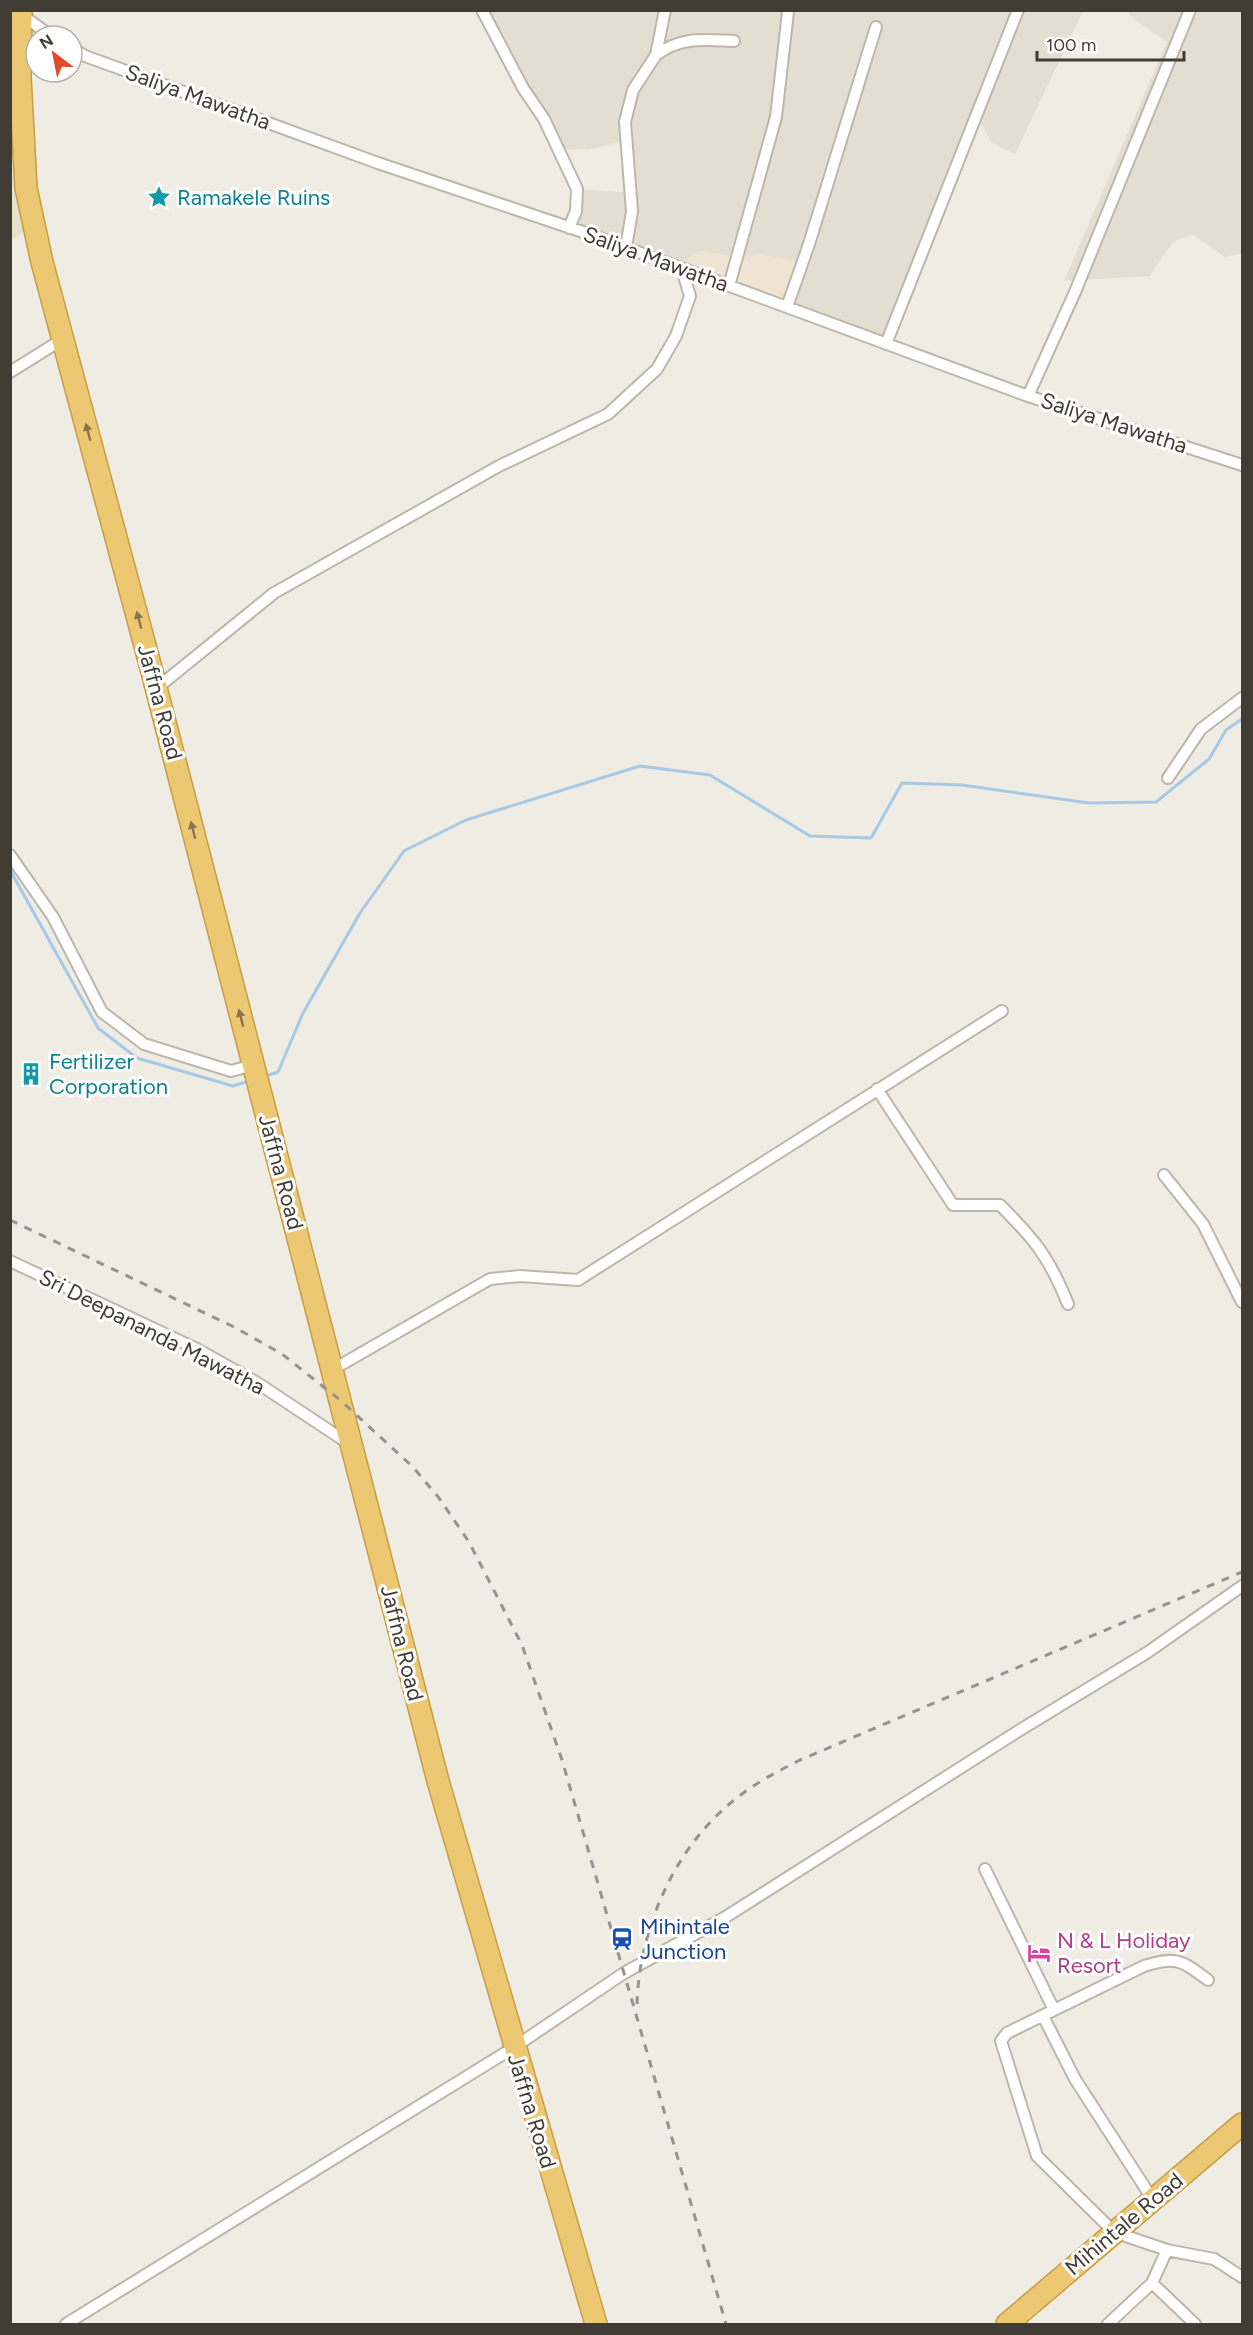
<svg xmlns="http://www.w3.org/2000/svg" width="1253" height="2335" viewBox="0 0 1253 2335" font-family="Figtree,sans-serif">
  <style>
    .residential { fill: #e3ded2 }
    .commercial { fill: #efe4d1 }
    .education { fill: #e7e1cf }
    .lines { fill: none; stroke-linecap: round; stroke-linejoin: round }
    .stream { stroke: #a6c9e6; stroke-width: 3 }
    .street-casing { stroke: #bcb7ab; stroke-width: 14 }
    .highway-casing { stroke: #c99d44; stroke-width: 24 }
    .street { stroke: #fff; stroke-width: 10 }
    .highway { stroke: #ecc872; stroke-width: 21 }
    .rail { stroke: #939393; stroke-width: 3; stroke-dasharray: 8 8; stroke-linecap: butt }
    .oneway { fill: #85744d }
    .labels { text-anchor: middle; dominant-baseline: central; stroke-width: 6; stroke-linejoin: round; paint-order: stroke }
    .street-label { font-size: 22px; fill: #413c34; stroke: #fff }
    .culture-label { font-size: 22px; fill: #0d838f; stroke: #fff; text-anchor: start }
    .transit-label { font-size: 22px; fill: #164399; stroke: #fff; text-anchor: start }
    .hotel-label { font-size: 22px; fill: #b23c85; stroke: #fff; text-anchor: start }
  </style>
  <rect width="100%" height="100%" fill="#efece4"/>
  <path class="residential" d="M482 11H1083L1015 154 992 143 978 118 886 344 787 307 760 254 682 269 569 228 577 189 632 193 624 141 588 150 559 149Z
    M1127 11H1242V253L1225 257 1192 234 1173 242 1150 276 1064 281 1167 42 1134 19Z"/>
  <path class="commercial" d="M702 251 739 257 760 254 801 263 787 307 682 269 693 253Z"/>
  <path class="education" d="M10 131 23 132 33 222 19 236 11 240Z"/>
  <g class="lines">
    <path class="stream" d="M10 870 98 1028 137 1058 233 1086 249 1081
      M263 1077 278 1072 303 1013 360 913 404 851 466 820 640 766 710 775 810 836 871 838 902 783 962 785 1089 803 1156 802 1209 759 1226 730 1242 719"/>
    <g class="street-casing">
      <path id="street" d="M482 10 523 88 544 119 577 189 576 211 569 228
        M22 15 51 36
        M72 48 85 56 378 163 589 234 1028 396 1242 465
        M656 55C681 36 705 40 734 41
        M626 248 632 211 625 122 633 90 656 55 665 10
        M729 286 776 117 788 12
        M787 307 809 244 876 27
        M886 344 1018 10
        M10 372 63 339
        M1028 396 1075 292 1190 10
        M157 688 274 593 499 466 608 414 657 369 676 336 690 296 682 269
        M1168 778 1201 729 1242 698
        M10 855 53 917 102 1012 144 1044 231 1071 253 1065
        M877 1089 953 1205H1000C1035 1240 1049 1257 1068 1304
        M1164 1175 1203 1224 1242 1302
        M10 1261 197 1349 256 1382 348 1443
        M332 1370 490 1279 520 1276 578 1280 1002 1011
        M985 1869 1054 2010
        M1208 1980C1181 1960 1177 1956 1144 1966L1007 2033 1001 2041 1037 2156 1114 2232 1167 2250 1214 2259 1242 2277
        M1043 2016 1075 2079 1153 2200
        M1152 2283 1195 2324
        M66 2324 513 2048 624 1973 724 1918 1020 1730 1148 1652 1242 1586
        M1108 2324 1152 2283 1167 2250"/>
    </g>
    <g class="highway-casing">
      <path id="highway" d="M21 10 20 77 26 188 42 262 151 668 438 1781 596 2324
        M1007 2324 1242 2124"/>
    </g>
    <use href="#street" class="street"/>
    <use href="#highway" class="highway"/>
    <path class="rail" d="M10 1220 234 1327 282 1354 340 1400 413 1467 439 1498 469 1542 522 1645 562 1760 726 2324
      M637 2004C639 1933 671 1855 726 1807 748 1787 774 1773 800 1760L1242 1572"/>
  </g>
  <defs><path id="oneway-solid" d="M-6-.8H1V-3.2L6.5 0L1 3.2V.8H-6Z" transform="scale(1.5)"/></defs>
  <g class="oneway">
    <use href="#oneway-solid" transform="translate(88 432) rotate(-105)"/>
    <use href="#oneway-solid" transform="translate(139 620) rotate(-105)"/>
    <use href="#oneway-solid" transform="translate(193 830) rotate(-104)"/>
    <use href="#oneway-solid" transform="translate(241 1018) rotate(-104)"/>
  </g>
  <defs>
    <g id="sight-bare" transform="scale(1.8)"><path d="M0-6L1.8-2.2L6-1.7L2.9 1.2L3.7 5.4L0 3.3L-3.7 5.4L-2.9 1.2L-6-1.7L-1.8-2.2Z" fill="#0f9aa8" stroke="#fff" stroke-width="2.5" paint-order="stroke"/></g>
    <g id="building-bare" transform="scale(1.8)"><path d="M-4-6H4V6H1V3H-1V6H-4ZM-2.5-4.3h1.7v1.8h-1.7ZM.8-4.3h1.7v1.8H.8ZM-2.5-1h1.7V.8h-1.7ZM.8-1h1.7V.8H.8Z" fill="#0f9aa8" stroke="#fff" stroke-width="2.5" paint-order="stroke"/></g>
    <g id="station-bare" transform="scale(1.8)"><path d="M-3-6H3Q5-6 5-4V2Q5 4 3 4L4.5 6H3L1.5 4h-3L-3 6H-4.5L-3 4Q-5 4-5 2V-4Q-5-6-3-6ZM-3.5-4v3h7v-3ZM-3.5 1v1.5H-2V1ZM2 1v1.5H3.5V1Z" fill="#1a4fb4" stroke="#fff" stroke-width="2.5" paint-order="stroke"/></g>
    <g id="hotel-bare" transform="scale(1.8)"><path d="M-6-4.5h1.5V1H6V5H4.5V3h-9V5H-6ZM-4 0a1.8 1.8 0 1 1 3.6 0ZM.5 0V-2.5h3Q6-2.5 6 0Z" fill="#d1479c" stroke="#fff" stroke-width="2.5" paint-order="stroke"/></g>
  </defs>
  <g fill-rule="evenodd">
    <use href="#sight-bare" x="159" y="197"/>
    <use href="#building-bare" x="31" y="1074"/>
    <use href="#station-bare" x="622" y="1939"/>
    <use href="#hotel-bare" x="1039" y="1953"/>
  </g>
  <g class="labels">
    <g class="street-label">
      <text transform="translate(198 97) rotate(20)">Saliya Mawatha</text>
      <text transform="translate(656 259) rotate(20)">Saliya Mawatha</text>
      <text transform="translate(1114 423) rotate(18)">Saliya Mawatha</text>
      <text transform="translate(160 702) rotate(75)">Jaffna Road</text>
      <text transform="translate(281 1172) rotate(75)">Jaffna Road</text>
      <text transform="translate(152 1332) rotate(27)">Sri Deepananda Mawatha</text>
      <text transform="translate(402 1643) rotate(76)">Jaffna Road</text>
      <text transform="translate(532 2111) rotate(73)">Jaffna Road</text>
      <text transform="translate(1124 2224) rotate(-40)">Mihintale Road</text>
    </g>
    <g class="culture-label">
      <text x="177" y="197">Ramakele Ruins</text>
      <text x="49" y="1061">Fertilizer<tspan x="49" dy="25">Corporation</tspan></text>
    </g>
    <g class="transit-label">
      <text x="640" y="1926">Mihintale<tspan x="640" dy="25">Junction</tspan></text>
    </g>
    <g class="hotel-label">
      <text x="1057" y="1940">N &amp; L Holiday<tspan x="1057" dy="25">Resort</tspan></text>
    </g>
  </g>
  <rect width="1253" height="2335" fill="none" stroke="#413c34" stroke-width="24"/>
  <g transform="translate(54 54) rotate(328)"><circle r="28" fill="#ffffff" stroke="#b3b1ae" stroke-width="1.5"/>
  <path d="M0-4.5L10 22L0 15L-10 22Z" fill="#df4d2b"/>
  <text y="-9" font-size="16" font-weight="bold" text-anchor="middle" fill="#413c34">N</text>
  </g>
  <path d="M1037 51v9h147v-9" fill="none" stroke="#413c34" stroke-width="3"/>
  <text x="1046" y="51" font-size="18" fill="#413c34" stroke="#ffffff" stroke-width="4.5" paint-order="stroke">100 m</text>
</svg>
